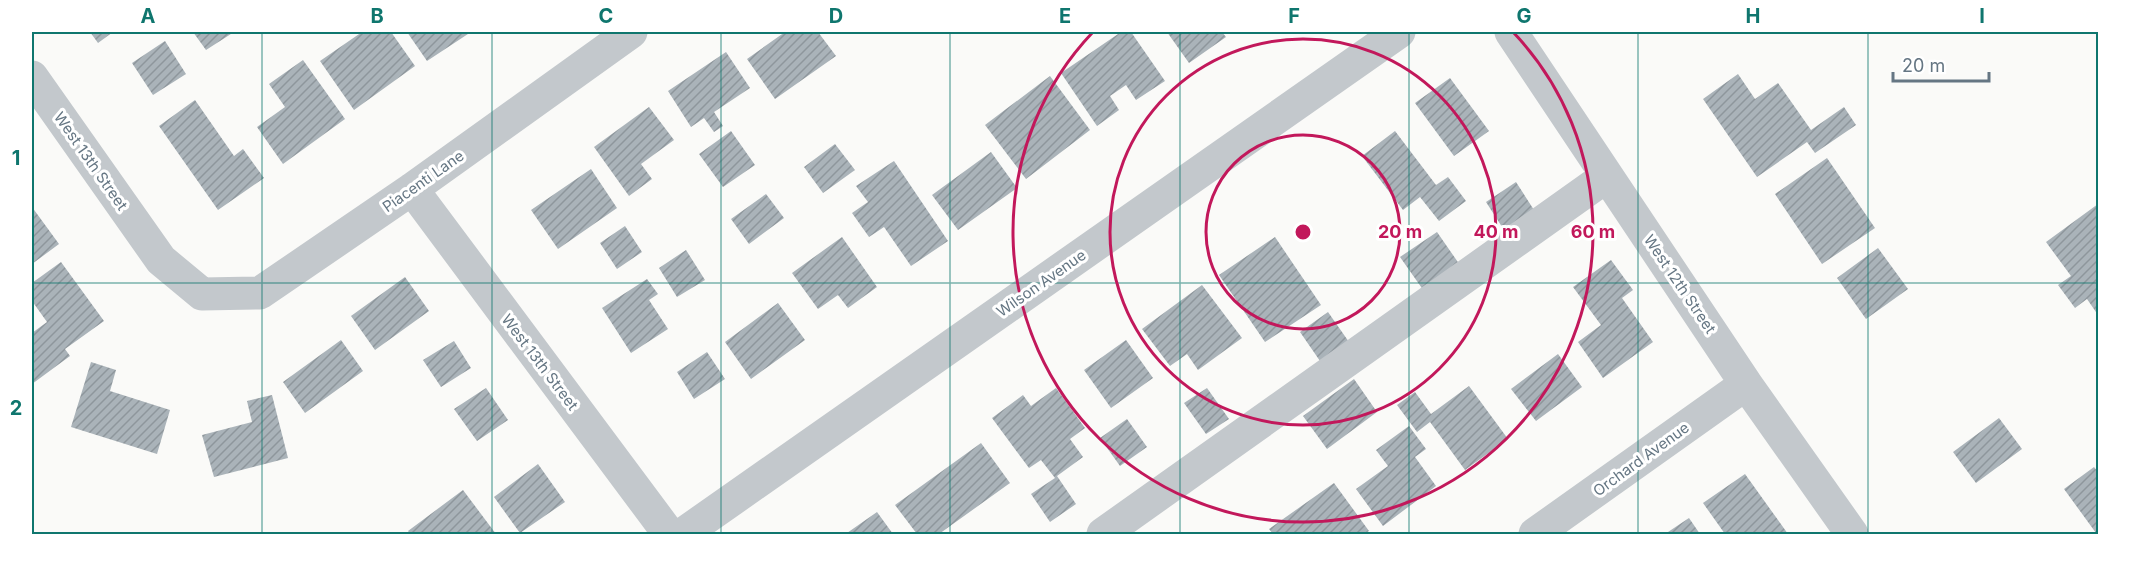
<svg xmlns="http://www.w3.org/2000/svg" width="2130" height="566" viewBox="0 0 2130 566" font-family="Inter,sans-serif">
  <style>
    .building { fill: url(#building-hatch) }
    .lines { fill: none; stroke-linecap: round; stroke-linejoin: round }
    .minor { stroke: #c3c8cc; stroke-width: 33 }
    .grid { fill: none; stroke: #0f766e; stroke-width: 1.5; stroke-opacity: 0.55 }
    .ring { fill: none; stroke: #c2185b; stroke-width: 3 }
    .labels { text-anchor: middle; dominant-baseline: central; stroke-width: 6; stroke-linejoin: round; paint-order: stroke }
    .street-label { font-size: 15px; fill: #657683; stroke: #fff }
    .centre { fill: #c2185b; stroke: #fff; stroke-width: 3 }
    .ring-label { font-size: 18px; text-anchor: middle; font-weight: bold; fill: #c2185b; stroke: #fff; stroke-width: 6; stroke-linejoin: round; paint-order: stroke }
    .neatline { fill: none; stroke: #0f766e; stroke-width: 2 }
    .grid-label { font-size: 20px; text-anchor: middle; font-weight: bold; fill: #0f766e }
  </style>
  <defs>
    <pattern id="building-hatch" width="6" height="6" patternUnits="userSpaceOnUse" patternTransform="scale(1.5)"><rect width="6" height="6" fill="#aab3b9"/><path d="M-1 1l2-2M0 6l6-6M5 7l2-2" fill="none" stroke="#8e969c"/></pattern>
  </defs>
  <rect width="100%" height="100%" fill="#fafaf8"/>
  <path class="building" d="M90 32H113L98 43Z
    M193 32H234L206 50Z
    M362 32H391L415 66 354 110 320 61Z
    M407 32H471L427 61Z
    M785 32H818L836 56 775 99 747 59Z
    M1121 32H1131L1165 81 1136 100 1126 85 1110 96 1119 110 1097 126 1061 73Z
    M1167 32H1222L1226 37 1189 63Z
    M165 41 186 74 153 95 132 63Z
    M726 52 750 88 714 112 723 126 714 132 704 118 691 127 668 91Z
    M303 60 345 119 283 164 257 127 285 107 269 84Z
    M1738 74 1755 99 1778 83 1811 130 1844 107 1856 125 1815 153 1807 142 1757 177 1703 99Z
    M1050 76 1090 130 1026 179 985 125Z
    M1450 78 1489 131 1454 156 1415 103Z
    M195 100 234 156 243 149 264 178 218 210 159 126Z
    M649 107 674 140 641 164 652 179 629 196 594 147Z
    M731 131 755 165 723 187 699 154Z
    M1395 131 1436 185 1448 177 1466 201 1439 221 1420 197 1403 210 1362 156Z
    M835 144 855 170 823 193 804 167Z
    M991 152 1017 188 958 230 932 195Z
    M1827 158 1875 228 1822 264 1775 194Z
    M894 161 948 241 911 266 884 227 869 237 852 213 868 202 856 186Z
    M591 169 617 208 558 249 531 210Z
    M1516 182 1534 210 1504 230 1486 202Z
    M766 194 784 218 749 244 731 219Z
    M2098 204V315L2087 299 2075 308 2058 285 2071 276 2046 242Z
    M32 207 59 244 32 264Z
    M625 226 642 252 617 269 600 243Z
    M1437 232 1462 268 1426 294 1400 257Z
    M842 237 877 287 848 308 838 295 818 309 792 273Z
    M1275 237 1321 305 1265 342 1219 275Z
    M1878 248 1908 289 1866 319 1837 278Z
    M686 250 705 280 677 297 659 268Z
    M1611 260 1633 290 1622 298 1653 342 1603 378 1578 342 1601 325 1573 287Z
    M61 262 104 321 65 349 70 356 32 384V333L47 322 32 301V283Z
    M405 277 429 311 375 350 351 316Z
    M647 279 658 294 649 300 668 329 631 353 602 308Z
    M1202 285 1242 338 1198 370 1187 354 1170 366 1142 329Z
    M778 303 805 340 751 379 725 342Z
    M1328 312 1349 342 1320 361 1300 332Z
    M341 340 363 371 305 413 283 382Z
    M1126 340 1153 378 1111 408 1084 370Z
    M454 341 471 368 441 387 423 360Z
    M707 352 725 379 694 399 677 372Z
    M1558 354 1582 387 1536 421 1511 389Z
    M91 362 116 370 110 391 170 410 157 454 71 427Z
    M1354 379 1377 412 1327 449 1303 416Z
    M1469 386 1508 439 1465 470 1430 422 1417 432 1397 405 1415 392 1431 414Z
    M486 388 508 420 477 441 454 409Z
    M1056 388 1085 428 1070 439 1083 457 1057 476 1076 504 1050 522 1031 494 1055 478 1041 460 1029 468 992 418 1023 395 1031 406Z
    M1207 388 1229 419 1206 434 1184 403Z
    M272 395 288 458 214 477 202 435 252 422 247 401Z
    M1999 418 2022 449 1976 483 1953 452Z
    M1127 419 1147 447 1120 466 1100 438Z
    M1409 426 1426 449 1415 457 1436 486 1383 526 1356 489 1388 466 1376 450Z
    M981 443 1010 483 939 534H917L895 505Z
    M538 464 565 502 520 533 494 497Z
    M2094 467 2098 472V531L2096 533 2064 489Z
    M1745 474 1788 534H1725L1703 503Z
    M1334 483 1369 531 1364 534H1273L1269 529Z
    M463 490 496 534H410L408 531Z
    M877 512 893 534H848L847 533Z
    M1689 518 1700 534H1665Z"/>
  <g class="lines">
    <path class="minor" d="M1511 32 1746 384 1852 534
      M32 77 161 260 202 294 260 293 412 189 631 32
      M412 189 669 534
      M683 534 1399 32
      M1103 534 1607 176
      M1535 534 1746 384"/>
  </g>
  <path class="grid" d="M262 32V534M492 32V534M721 32V534M950 32V534M1180 32V534M1409 32V534M1638 32V534M1868 32V534M32 283H2098"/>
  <g class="ring">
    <circle cx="1303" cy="232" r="97"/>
    <circle cx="1303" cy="232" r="193"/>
    <path d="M1513 32A290 290 0 1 1 1093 32"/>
  </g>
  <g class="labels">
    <g class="street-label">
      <text transform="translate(91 161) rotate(55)">West 13th Street</text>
      <text transform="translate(423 181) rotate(-35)">Piacenti Lane</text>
      <text transform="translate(1041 283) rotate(-35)">Wilson Avenue</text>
      <text transform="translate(1680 284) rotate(56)">West 12th Street</text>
      <text transform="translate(540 362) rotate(53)">West 13th Street</text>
      <text transform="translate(1641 459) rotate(-36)">Orchard Avenue</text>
    </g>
  </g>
  <circle cx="1303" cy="232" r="9" class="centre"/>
  <g class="ring-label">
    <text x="1400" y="238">20 m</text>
    <text x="1496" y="238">40 m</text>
    <text x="1593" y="238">60 m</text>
  </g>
  <rect width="2130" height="566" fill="none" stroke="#ffffff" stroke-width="66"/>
  <path d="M1893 72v9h96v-9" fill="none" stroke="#657683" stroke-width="3"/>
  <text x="1902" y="72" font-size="18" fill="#657683" stroke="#ffffff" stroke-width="4.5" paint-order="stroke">20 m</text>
  <rect x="33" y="33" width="2064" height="500" class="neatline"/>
  <g class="grid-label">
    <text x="148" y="23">A</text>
    <text x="377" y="23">B</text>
    <text x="606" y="23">C</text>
    <text x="836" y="23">D</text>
    <text x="1065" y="23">E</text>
    <text x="1294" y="23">F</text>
    <text x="1524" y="23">G</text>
    <text x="1753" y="23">H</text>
    <text x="1982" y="23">I</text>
    <text x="16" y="165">1</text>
    <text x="16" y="415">2</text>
  </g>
</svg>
